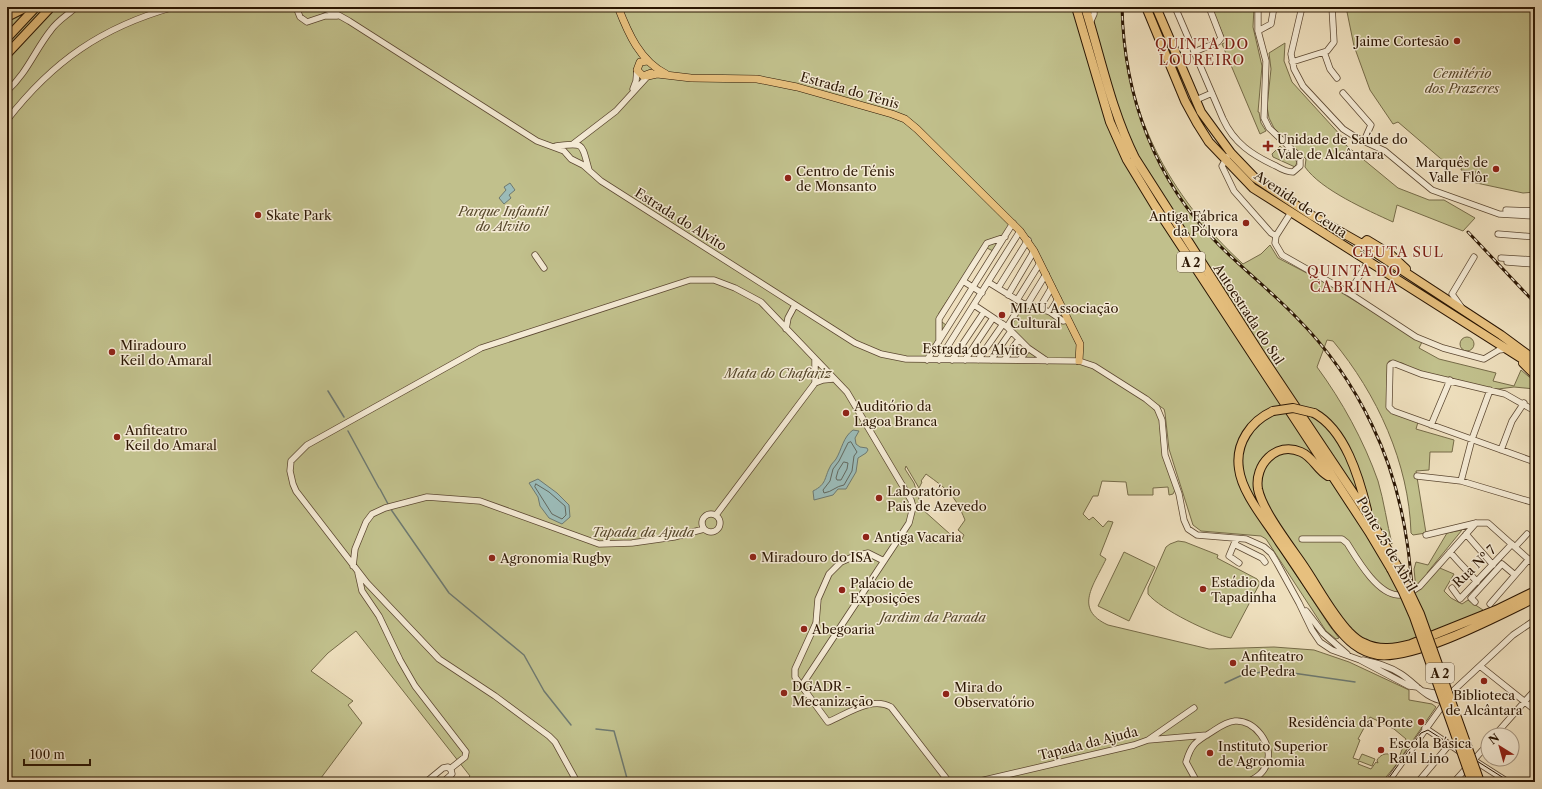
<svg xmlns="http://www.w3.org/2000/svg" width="1542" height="789" viewBox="0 0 1542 789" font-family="'Libre Caslon Text',serif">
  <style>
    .green { fill: #c1c08c; stroke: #766b48; fill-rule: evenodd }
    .water { fill: #9bbbb8; stroke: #6e7970 }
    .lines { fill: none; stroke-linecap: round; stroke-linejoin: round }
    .shore { stroke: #63685e; stroke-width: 1 }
    .stream { stroke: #6e7970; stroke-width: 1.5 }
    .minor-casing { stroke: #5c4832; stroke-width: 7 }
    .major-casing { stroke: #2b1603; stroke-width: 8 }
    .highway-casing { stroke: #2b1603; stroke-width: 10 }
    .minor { stroke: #f4ead4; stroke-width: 5.5 }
    .major { stroke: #e7c07e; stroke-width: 7 }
    .highway { stroke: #e7c07e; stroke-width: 8 }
    .tram { stroke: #2b1603; stroke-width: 1 }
    .rail-casing { stroke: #2b1603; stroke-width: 3 }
    .rail { stroke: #f4ead4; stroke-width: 1.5; stroke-dasharray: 4.5; stroke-linecap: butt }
    .highway-bridge-casing { stroke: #2b1603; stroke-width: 10; stroke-linecap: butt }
    .highway-bridge { stroke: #e7c07e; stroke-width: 8 }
    .poi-dot { fill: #8f2418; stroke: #f4ead4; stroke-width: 1.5 }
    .labels { text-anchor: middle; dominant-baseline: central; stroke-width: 3; stroke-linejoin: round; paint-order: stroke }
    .shield { fill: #f4ead4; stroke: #675642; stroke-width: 1 }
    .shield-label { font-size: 12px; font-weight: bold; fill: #2b1603 }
    .poi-label { font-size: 13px; fill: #2b1603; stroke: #f4ead4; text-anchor: start }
    .park-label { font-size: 13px; font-style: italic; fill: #58492c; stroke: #f4ead4 }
    .street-label { font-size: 13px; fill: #2b1603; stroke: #f4ead4 }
    .neighbourhood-label { font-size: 14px; letter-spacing: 1px; fill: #7a1f14; stroke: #f4ead4 }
  </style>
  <rect width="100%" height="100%" fill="#eedfbd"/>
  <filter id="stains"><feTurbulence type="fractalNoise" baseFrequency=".005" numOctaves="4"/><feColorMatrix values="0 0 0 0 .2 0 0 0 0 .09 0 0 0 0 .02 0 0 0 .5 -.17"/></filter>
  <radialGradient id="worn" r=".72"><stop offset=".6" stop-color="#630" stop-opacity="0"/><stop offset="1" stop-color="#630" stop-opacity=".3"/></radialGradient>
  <path class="green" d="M7 7H1123C1123 111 1168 195 1243 264L1261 254 1270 245 1278 258 1324 282 1422 342 1419 348 1439 359 1496 373 1493 381 1514 386 1521 370 1535 382V389L1514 387 1490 390 1423 374 1402 363 1389 361 1388 410 1418 422 1416 429 1454 440 1452 452H1430L1429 470 1416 471 1426 533 1413 535 1411 533C1409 463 1377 394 1333 341L1327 340 1317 367C1342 401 1364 441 1378 481 1384 501 1387 524 1392 544L1375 522 1401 565 1413 591 1416 589 1414 569 1416 562 1428 565 1447 533 1462 530 1427 573 1429 575 1435 566 1454 574 1444 591 1451 598 1462 604 1468 600 1483 610 1478 613 1487 618 1425 642 1382 652 1335 622 1235 467 1236 475 1257 515 1329 625 1339 638 1336 639 1326 631 1266 539 1261 536 1201 531 1193 525 1169 449 1165 413 1164 409 1140 393C1147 403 1155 408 1160 419L1175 490 1173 494 1169 495 1168 487 1153 488V495H1128L1126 482 1102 481 1098 496H1093L1083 514 1089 520 1093 517 1103 527 1108 521 1113 522 1100 555 1106 559C1094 585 1073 609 1108 625L1209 649 1274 647 1314 650 1349 662 1409 690V700L1432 704 1436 707 1402 756 1400 755 1406 739 1394 729 1370 717 1358 739 1360 740 1353 758 1359 760 1362 754 1375 759 1372 766 1359 761 1358 764 1371 769 1376 762 1378 763 1377 760C1384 750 1392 754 1400 760L1382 782H464L470 776 356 631 328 653 311 671 353 701 348 705 362 723 318 782H7ZM1012 221 1028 242 1057 302 1050 314 1022 303 1006 328 1027 350 1019 362 924 360 946 325 938 319 939 313 983 246 993 251ZM906 466 919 488 922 482 921 481 926 474C948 490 955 495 965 520L958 530 964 535 960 543 922 509 914 483 905 469Z
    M1211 7H1254L1253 27 1262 66 1258 112H1259L1261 123 1266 131 1260 134 1222 44 1226 42Z
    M1346 7H1535V192L1523 193 1472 182 1476 172 1461 170 1462 166 1447 164 1398 122 1393 124 1370 90 1354 46Z
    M1285 43 1284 61 1292 82 1343 138 1341 141 1398 188 1429 200H1444L1475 218 1463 231 1397 205 1393 222C1367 210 1321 190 1305 167L1306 159 1274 128 1269 118 1267 107 1271 69 1269 53Z
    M1280 146 1297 162 1295 167 1273 157 1272 154Z
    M1460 344a7 7 0 1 1 14 0a7 7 0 1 1-14 0Z
    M1178 541 1185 542 1218 555 1217 558 1257 579 1260 583 1231 638C1211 634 1160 609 1148 594V588L1166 547 1170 544Z
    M1124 552 1155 567 1129 621 1098 606Z"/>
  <path class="water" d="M510 183 515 190 509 195 511 198 504 204 499 198 506 190 504 187Z
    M853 430 859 431 855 438 856 444 860 447 867 448 868 450 866 453 858 458 856 472 846 489H838L833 495 814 500 813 491C827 484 824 478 830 467 831 464 834 462 836 459 842 449 843 437 853 430Z
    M538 479 557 493 569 505 570 517 562 524 549 518 540 506 538 497 529 483Z"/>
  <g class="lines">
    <path class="shore" d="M851 442 857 452 854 456 852 471 844 485C836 486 832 492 824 493L823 490 830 481 833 469 839 461 848 443Z
      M844 462 848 463 847 469 841 480H837L836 478 838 471Z
      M536 484 549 492 565 506 566 515 562 519 552 514 535 487Z"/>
    <path class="stream" d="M328 391 344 417
      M348 431 379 488
      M380 489 388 504
      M390 508 449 593 524 655 544 691 571 725
      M1225 683 1240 676 1272 670 1355 682
      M596 729 614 731 628 782"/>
    <g class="minor-casing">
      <path id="minor" d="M296 7 300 17 307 22 325 16H337
        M319 7 333 12 349 21 537 141 564 151 571 159 583 165 601 181 855 343 881 354 906 359 1079 361 1094 366 1146 399 1157 408 1162 420 1165 455 1179 494 1184 520 1188 529 1197 535 1246 539 1264 547 1271 553 1277 563 1299 603 1312 630 1320 642 1332 650 1360 660 1409 686 1417 687
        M1175 7 1223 119C1234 143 1252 155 1276 166 1281 169 1287 172 1293 172L1300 166V157L1269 128 1264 118 1266 61 1258 31V7
        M1302 7 1291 54 1294 69 1303 86 1343 129 1357 138 1385 151 1432 190 1499 214 1535 216
        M1090 23 1094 14V7
        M1258 31 1271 24 1274 7
        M1194 52 1218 42 1221 38 1209 7
        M1324 52 1330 69 1337 78
        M1292 62 1327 51 1334 42 1332 7
        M633 89 636 81 637 70
        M7 91C27 73 35 50 51 30 58 20 68 15 76 7
        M1343 93 1371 125 1364 141
        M1196 100 1212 93
        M7 120C53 61 102 27 174 7
        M573 144 616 111 648 76
        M556 146C585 143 581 142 589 170
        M1227 157 1222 166 1234 191 1271 233 1276 236 1275 243 1282 255 1349 293 1416 337 1443 348 1484 359 1499 350 1507 349
        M1506 210 1535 211
        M1498 234 1535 237
        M1276 236 1290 214
        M535 255 544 268
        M1501 258 1535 260
        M1507 262 1534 264
        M963 281 982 293
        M988 282 1022 303 1050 312 1063 321 1068 320
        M998 288 1028 240
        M1349 293 1368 262
        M1008 295 1034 251
        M1017 300 1040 263
        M974 305 1007 327 1028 348 1047 361
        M1027 305 1046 274
        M1462 308 1452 294 1474 257
        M1039 309 1052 287
        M1050 312 1058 299
        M1007 327 1022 303
        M786 329 788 318 795 305
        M939 341V319L987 243 1005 237
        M815 360V383
        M927 360 1013 223
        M939 360 1020 231
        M952 360 984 312
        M965 360 993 318
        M978 360 1003 324
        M991 360 1011 331
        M1004 360 1019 339
        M1020 360 1028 348
        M1535 411 1505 394 1421 374 1393 363 1390 365 1389 407 1393 411 1535 462
        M1431 425 1450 380
        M1501 450 1512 421 1524 403
        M1417 476 1461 481 1535 503
        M1461 481 1472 439 1490 390
        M702 523a9 9 0 1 1 18 0a9 9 0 1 1-18 0Z
        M716 515 815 383 823 380 833 379
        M1466 534 1493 565
        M1426 535 1476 523H1488L1535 565
        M1237 539 1234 544 1262 558 1265 562
        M1302 539H1342L1347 543C1357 559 1377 594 1398 595 1406 596 1414 590 1420 586L1476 523
        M1234 544 1229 556 1239 563
        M1515 547 1527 534
        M1450 552C1459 563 1468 571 1477 582
        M884 561 868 553 855 556 841 562 829 574 818 599 816 623 795 669V677L828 722C847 714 871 696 891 707L949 782
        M353 566 355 549 366 522 372 514 385 508 427 497 480 501 599 544 632 543 674 537 704 529
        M358 573 362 591 379 616 400 660 415 686 466 752 465 757 450 769
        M1452 588 1460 599 1512 544
        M1475 602 1471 598 1502 564 1515 575
        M1490 604 1529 559
        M1306 611 1323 633 1347 654
        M1363 660C1376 663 1389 666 1401 674 1415 683 1426 699 1444 701
        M1480 666 1535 710
        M1423 691 1434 693 1442 698
        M1425 728 1462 753
        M1495 735 1535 690
        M1148 740 1194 708
        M1472 759 1508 782
        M426 782 443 768 448 767 451 770 452 774 443 782
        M577 782 555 742 549 736 495 696 439 659 367 583 296 491 293 484 290 471 291 461 307 445 481 348 690 280H714L735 288 761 302 847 392 911 500 913 507 909 523 802 685
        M976 782 1134 745 1148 740 1207 735
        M1197 782 1186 762C1191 745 1195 742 1210 733 1218 728 1225 722 1235 721 1254 719 1274 745 1267 763 1264 773 1257 777 1248 782
        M1388 782 1453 691 1513 635 1535 620
        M1418 782 1449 745
        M1454 782 1488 744"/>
    </g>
    <g class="major-casing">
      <path id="major" d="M618 7C628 33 640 61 666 74
        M648 61 640 62 637 70 643 76 651 73
        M648 76 657 74 691 78 757 79 797 87 892 114 905 119 917 129 1020 231 1034 251 1080 344 1079 361"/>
    </g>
    <g class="highway-casing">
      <path id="highway" d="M1076 7 1110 122 1127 160 1155 206 1369 532 1391 569
        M1085 7C1101 58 1111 110 1135 158L1263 358 1368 515 1397 566
        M1146 7 1185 101 1197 123 1209 142 1253 188 1535 367
        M1156 7 1201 112 1231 153 1255 178 1311 215 1362 244 1501 335 1535 360
        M7 17 27 7
        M7 38 36 7
        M7 54 51 7
        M1359 247 1367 240 1390 254 1406 269
        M1523 363 1535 375
        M1273 411C1251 421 1235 443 1239 469 1242 494 1267 522 1280 543 1299 570 1317 599 1336 626 1347 640 1359 652 1378 655 1415 660 1500 615 1535 598
        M1314 413C1345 430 1359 477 1367 510
        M1328 476C1317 470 1313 457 1301 452 1276 441 1254 465 1258 489 1262 510 1290 546 1303 565 1318 587 1331 613 1349 632 1354 637 1358 641 1364 643 1379 651 1396 648 1411 644L1496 610 1535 591"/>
    </g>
    <use href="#minor" class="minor"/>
    <use href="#major" class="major"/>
    <use href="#highway" class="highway"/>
    <path class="tram" d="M1386 782 1421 733 1428 730 1510 782"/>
    <g class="rail-casing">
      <path id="rail" d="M1122 7C1124 97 1155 181 1219 245 1244 270 1272 292 1296 317 1327 348 1353 385 1372 425 1390 462 1401 501 1407 542 1411 566 1411 593 1418 616 1422 632 1428 647 1434 662 1448 702 1464 742 1477 782
        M1468 232 1535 303"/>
    </g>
    <use href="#rail" class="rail"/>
    <g class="highway-bridge-casing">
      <path id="highway-bridge" d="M1273 411 1293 408 1314 413
        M1397 566 1420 614 1480 782
        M1391 569 1403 592 1414 617 1472 782"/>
    </g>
    <use href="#highway-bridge" class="highway-bridge"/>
  </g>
  <g class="poi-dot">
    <circle cx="1457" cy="41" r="4"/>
    <path d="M1266 140h4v4h4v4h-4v4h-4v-4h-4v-4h4z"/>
    <circle cx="1496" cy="169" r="4"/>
    <circle cx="788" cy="178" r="4"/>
    <circle cx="258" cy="215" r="4"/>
    <circle cx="1246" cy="223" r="4"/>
    <circle cx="1002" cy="315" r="4"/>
    <circle cx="112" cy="352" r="4"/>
    <circle cx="846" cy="413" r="4"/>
    <circle cx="117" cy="437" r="4"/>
    <circle cx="879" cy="498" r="4"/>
    <circle cx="866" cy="537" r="4"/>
    <circle cx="753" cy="557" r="4"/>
    <circle cx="492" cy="558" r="4"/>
    <circle cx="1203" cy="589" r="4"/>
    <circle cx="842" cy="590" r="4"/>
    <circle cx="804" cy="629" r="4"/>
    <circle cx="1233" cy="663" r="4"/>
    <circle cx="1484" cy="681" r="4"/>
    <circle cx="784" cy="693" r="4"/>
    <circle cx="946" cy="694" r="4"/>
    <circle cx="1421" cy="722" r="4"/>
    <circle cx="1381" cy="750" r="4"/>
    <circle cx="1210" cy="753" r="4"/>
  </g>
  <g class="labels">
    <g class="shield">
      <rect x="1177" y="252" width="28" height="20" rx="3"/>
      <rect x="1426" y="663" width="28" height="20" rx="3"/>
    </g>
    <g class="shield-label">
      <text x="1191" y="262">A 2</text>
      <text x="1440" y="673">A 2</text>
    </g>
    <g class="poi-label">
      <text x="1449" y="41" text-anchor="end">Jaime Cortesão</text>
      <text x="1277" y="139">Unidade de Saúde do<tspan x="1277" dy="15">Vale de Alcântara</tspan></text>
      <text x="1488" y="162" text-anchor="end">Marquês de<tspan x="1488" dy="15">Valle Flôr</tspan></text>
      <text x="796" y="171">Centro de Ténis<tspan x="796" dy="15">de Monsanto</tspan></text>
      <text x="266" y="215">Skate Park</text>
      <text x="1238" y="216" text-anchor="end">Antiga Fábrica<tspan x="1238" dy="15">da Pólvora</tspan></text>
      <text x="1010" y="308">MIAU Associação<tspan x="1010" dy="15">Cultural</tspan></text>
      <text x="120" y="345">Miradouro<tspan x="120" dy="15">Keil do Amaral</tspan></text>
      <text x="854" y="406">Auditório da<tspan x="854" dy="15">Lagoa Branca</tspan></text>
      <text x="125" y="430">Anfiteatro<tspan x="125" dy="15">Keil do Amaral</tspan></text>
      <text x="887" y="491">Laboratório<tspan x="887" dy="15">Pais de Azevedo</tspan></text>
      <text x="874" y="537">Antiga Vacaria</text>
      <text x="761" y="557">Miradouro do ISA</text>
      <text x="500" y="558">Agronomia Rugby</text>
      <text x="1211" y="582">Estádio da<tspan x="1211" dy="15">Tapadinha</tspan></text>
      <text x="850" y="583">Palácio de<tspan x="850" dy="15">Exposições</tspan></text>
      <text x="812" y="629">Abegoaria</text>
      <text x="1241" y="656">Anfiteatro<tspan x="1241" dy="15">de Pedra</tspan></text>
      <text x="792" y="686">DGADR -<tspan x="792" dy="15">Mecanização</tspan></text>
      <text x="954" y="687">Mira do<tspan x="954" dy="15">Observatório</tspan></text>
      <text x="1484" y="695" text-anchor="middle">Biblioteca<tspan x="1484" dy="15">de Alcântara</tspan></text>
      <text x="1413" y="722" text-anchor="end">Residência da Ponte</text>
      <text x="1389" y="743">Escola Básica<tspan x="1389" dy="15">Raúl Lino</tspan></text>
      <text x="1218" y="746">Instituto Superior<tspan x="1218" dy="15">de Agronomia</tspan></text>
    </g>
    <g class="park-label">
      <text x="1462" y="73">Cemitério<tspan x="1462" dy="15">dos Prazeres</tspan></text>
      <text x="503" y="211">Parque Infantil<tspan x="503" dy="15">do Alvito</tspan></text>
      <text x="778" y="373">Mata do Chafariz</text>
      <text x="643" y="532">Tapada da Ajuda</text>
      <text x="933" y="617">Jardim da Parada</text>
    </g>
    <g class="street-label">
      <text transform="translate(850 90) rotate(16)">Estrada do Ténis</text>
      <text transform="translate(1301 204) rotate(34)">Avenida de Ceuta</text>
      <text transform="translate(681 219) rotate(32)">Estrada do Alvito</text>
      <text transform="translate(1249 314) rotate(57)">Autoestrada do Sul</text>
      <text transform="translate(975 349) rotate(1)">Estrada do Alvito</text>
      <text transform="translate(1387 544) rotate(60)">Ponte 25 de Abril</text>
      <text transform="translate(1474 566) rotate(-44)">Rua Nº 7</text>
      <text transform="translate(1088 743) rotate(-14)">Tapada da Ajuda</text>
    </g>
    <g class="neighbourhood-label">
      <text x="1202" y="44">QUINTA DO<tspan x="1202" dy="16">LOUREIRO</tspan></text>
      <text x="1398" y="252">CEUTA SUL</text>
      <text x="1354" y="271">QUINTA DO<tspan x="1354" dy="16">CABRINHA</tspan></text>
    </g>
  </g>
  <rect width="1542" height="789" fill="none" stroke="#eedfbd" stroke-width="24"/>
  <rect x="8" y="8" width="1526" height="773" fill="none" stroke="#2b1603" stroke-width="2"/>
  <rect x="12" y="12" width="1518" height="765" fill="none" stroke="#2b1603"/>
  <g transform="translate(1500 747) rotate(323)"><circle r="19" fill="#f4ead4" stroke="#a49580"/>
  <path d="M0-3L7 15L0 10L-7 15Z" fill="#8f2418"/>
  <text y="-6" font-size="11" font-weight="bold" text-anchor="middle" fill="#2b1603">N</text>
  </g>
  <path d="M24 759v6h66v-6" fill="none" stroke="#2b1603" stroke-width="2"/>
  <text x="30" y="759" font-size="12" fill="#2b1603" stroke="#f4ead4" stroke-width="3" paint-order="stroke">100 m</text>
  <rect width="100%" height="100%" filter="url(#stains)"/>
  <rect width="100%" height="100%" fill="url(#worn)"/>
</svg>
